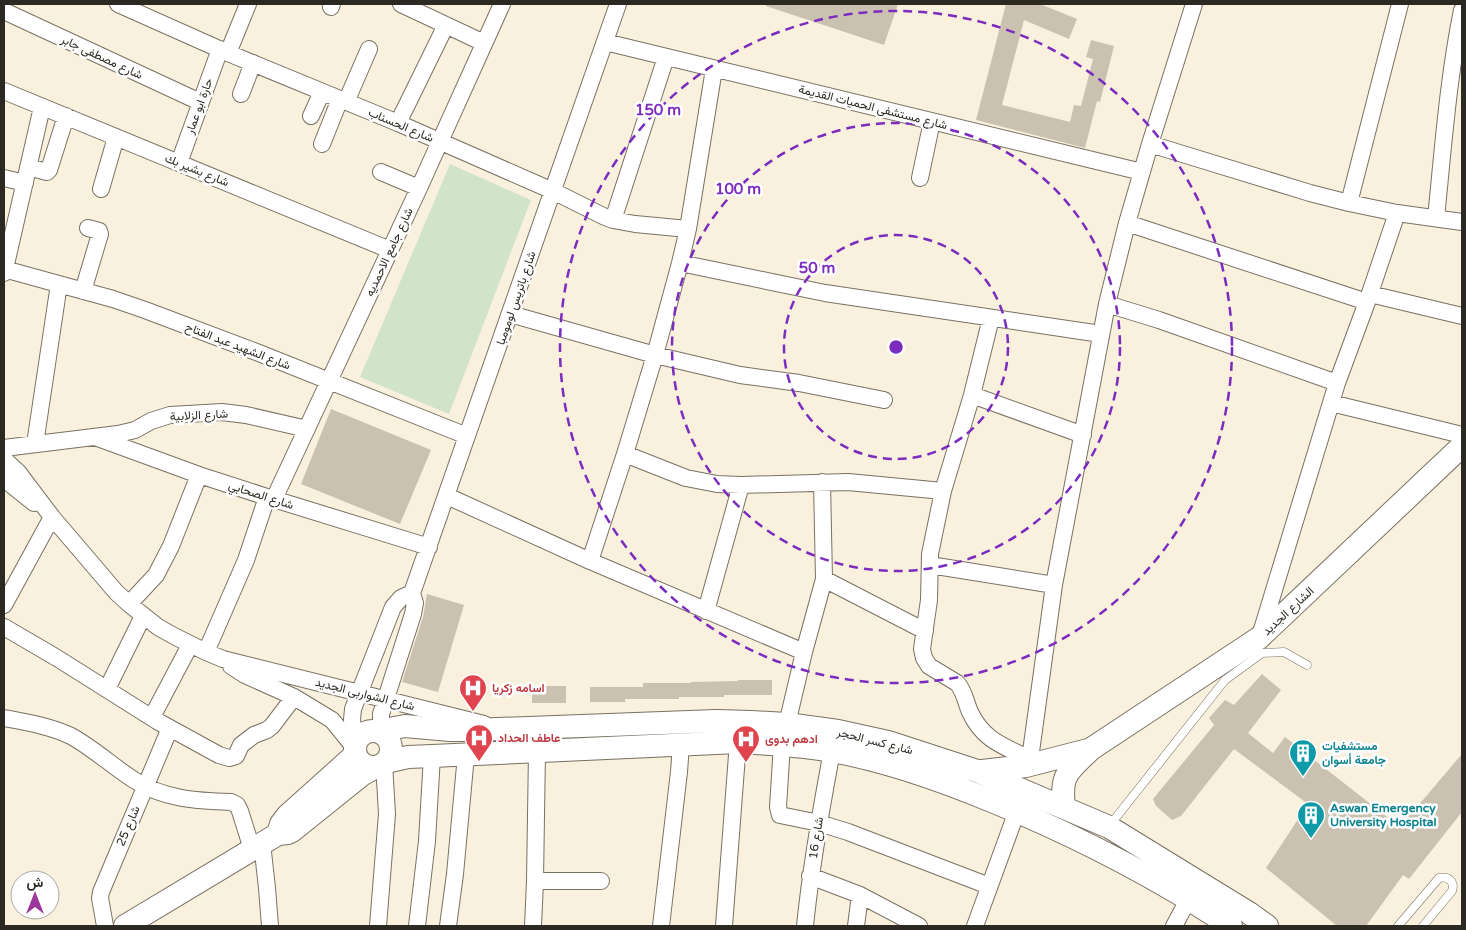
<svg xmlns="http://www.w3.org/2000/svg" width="1466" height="930" viewBox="0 0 1466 930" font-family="'Varela Round',Vazirmatn,sans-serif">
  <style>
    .green { fill: #d1e3c8 }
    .building { fill: #cac1b0 }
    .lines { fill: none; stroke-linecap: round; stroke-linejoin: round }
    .lane-casing { stroke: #797162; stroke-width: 9 }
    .street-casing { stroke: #797162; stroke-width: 18 }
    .secondary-casing { stroke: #797162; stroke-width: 24 }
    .lane { stroke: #fff; stroke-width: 8 }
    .street { stroke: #fff; stroke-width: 16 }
    .secondary { stroke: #fff; stroke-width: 22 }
    .ring { fill: none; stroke: #7b2cbf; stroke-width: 2.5; stroke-dasharray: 9 6 }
    .labels { text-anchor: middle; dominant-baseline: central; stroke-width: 5; stroke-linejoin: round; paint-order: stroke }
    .street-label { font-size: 12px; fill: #2c2922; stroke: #fefefe }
    .health-label { font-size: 12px; font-weight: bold; fill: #be3a42; stroke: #fefefe; text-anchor: start }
    .culture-label { font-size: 12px; font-weight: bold; fill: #0d838f; stroke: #fefefe; text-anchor: start }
    .centre { fill: #7b2cbf; stroke: #fefefe; stroke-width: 2.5 }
    .ring-label { font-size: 15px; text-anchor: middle; font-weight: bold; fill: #7b2cbf; stroke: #fefefe; stroke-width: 5; stroke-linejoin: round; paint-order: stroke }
  </style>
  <rect width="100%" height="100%" fill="#f9f0de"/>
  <path class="green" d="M450 164 531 200 449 414 360 377Z"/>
  <path class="building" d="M766 4H898L884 45 766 6Z
    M1006 4H1040L1077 19 1069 39 1024 20 1002 105 1070 122 1074 105 1081 106 1093 59 1086 57 1091 40 1114 46 1100 102 1097 101 1085 148 976 120Z
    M331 409 431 450 400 524 301 484Z
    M427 594 464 605 438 692 402 682 423 617Z
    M1262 674 1281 690 1248 733 1273 753 1285 737 1400 827 1462 754V812L1409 879 1403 875 1366 926H1337L1266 868 1308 804 1234 749 1181 816 1172 820 1156 806 1153 799 1214 725 1209 718 1225 700 1234 705Z
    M738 680H772V695H724V697H679V699H625V702H590V687H643V683H691V682L738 681Z
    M532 686H566V703H532Z"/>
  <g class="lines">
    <g class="lane-casing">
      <path id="lane" d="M1110 825 1225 680 1262 653 1284 652 1307 665
        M1398 926 1439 878C1449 876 1455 882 1452 891L1423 926"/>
    </g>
    <g class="street-casing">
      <path id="street" d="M118 4 228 53 398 123 553 191 603 216 613 220 635 224 688 229
        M401 4 484 43
        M331 7 332 4
        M4 11 200 102
        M605 42 1142 172
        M228 53 248 4
        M4 91 390 250
        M241 94 253 63
        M346 102 369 49
        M311 116 322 92
        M398 123 446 25
        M322 144 340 99
        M1150 144 1310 193 1349 203 1397 213 1462 222
        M179 163 220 49
        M28 167 47 172 49 170 66 116
        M381 172 419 188
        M4 178 25 183
        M920 178 932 121
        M101 189 116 137
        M1349 203 1400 4
        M1436 218C1443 149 1448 79 1462 10
        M613 220 666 57
        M1127 223 1367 302
        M680 263 825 293 1101 334
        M4 269 113 299 145 310 259 353 467 436
        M4 273 42 107
        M83 291 100 234 99 231 88 228
        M1370 294 1462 316
        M1107 304 1159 320 1337 383
        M510 314 655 355 740 375 799 383 884 400
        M991 318 972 395 943 491 930 554 929 600 922 649 924 658 929 666 957 683C964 690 966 703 970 712 983 740 1003 746 1030 759
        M972 395 1083 435
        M1331 403 1462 435
        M95 437 199 475 267 497 429 547
        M35 444 59 284
        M4 448 118 434 135 430 151 421 170 415 222 412 246 415 307 429
        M625 454 686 478 717 484 741 485 848 482 943 491
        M4 459 18 472 52 517 116 592 129 604 158 627 174 636 206 652 223 659 484 724
        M4 479 34 503
        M447 496 590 561 804 652
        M274 499 419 188 502 4
        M590 561 625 454 655 355 680 263 688 229 714 69
        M930 565 1054 585
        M824 579 925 631
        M129 604 156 575 171 546 199 475
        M4 605 52 517
        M706 611 741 485
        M4 627 57 658 157 721 219 755 229 758 236 756 241 745 254 735 267 730 272 726 294 697
        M1260 636 1337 383 1367 302 1397 213
        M206 652 246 560 267 497
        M231 666 245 675 294 697 332 720 354 747
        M107 689 143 616
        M152 717 190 645
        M4 718C26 722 50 726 71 736 93 748 112 766 134 780 164 799 196 801 231 802L237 805 240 811 252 849
        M787 724 804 652 824 579 822 482
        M381 732V714L413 614 415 603 412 593 618 4
        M358 739 353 727 352 720 353 709 393 607 401 598 412 593
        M782 744 778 807 780 815 819 823 848 832 989 886
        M1040 763 1030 759 1054 585 1107 304 1127 223 1150 144 1194 4
        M262 843 267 888 270 926
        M810 876 860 895 919 926
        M535 881H601
        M105 926 100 898 101 892 170 728
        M378 926 387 814 384 763
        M417 926 427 841 432 756
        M448 926 455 874 466 755
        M533 926 535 881 537 751
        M661 926 679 772 681 744
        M724 926 738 742
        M805 926C811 867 821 809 832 751
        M856 926 860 895
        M975 926 1017 811
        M1174 926 1188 900"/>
    </g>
    <g class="secondary-casing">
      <path id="secondary" d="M355 749a18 18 0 1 1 36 0a18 18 0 1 1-36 0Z
        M383 733 394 728 405 726 450 730H471L716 721 751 722 787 724 838 731 888 742 977 771 1109 827 1249 913 1267 926
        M386 762 408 757 432 756 738 742C769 744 801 745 832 751 888 761 941 780 994 802 1077 836 1156 877 1231 926
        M982 771 1026 766 1088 750
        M1064 808C1060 773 1068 772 1091 749L1259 638 1462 446
        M278 834 281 824 287 816 356 754
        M125 926 278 834 288 833 292 831 363 774 376 767"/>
    </g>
    <use href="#lane" class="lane"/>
    <use href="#street" class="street"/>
    <use href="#secondary" class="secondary"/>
  </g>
  <g class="ring">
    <circle cx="896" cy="347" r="112"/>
    <circle cx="896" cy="347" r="224"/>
    <circle cx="896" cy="347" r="336"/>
  </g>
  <defs>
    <g id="hospital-pin" transform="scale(1.4375)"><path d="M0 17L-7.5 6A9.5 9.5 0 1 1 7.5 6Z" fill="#e0444e" stroke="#fefefe"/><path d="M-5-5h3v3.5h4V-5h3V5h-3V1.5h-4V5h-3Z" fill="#fff"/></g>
    <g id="building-pin" transform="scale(1.4375)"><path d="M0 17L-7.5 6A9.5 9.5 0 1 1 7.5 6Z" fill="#0f9aa8" stroke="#fefefe"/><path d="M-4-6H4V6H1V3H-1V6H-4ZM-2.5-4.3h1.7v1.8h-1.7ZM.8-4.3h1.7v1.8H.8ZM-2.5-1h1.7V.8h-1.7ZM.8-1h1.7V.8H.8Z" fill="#fff"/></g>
  </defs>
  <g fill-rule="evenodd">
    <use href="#hospital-pin" x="473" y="688"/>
    <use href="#hospital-pin" x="479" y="738"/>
    <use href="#hospital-pin" x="746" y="739"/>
    <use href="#building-pin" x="1303" y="753"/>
    <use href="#building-pin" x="1311" y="815"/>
  </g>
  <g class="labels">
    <g class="street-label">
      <text transform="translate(102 57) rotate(25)">شارع مصطفى جابر</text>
      <text transform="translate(199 106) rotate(-70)">حارة ابو عمار</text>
      <text transform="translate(873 107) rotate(14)">شارع مستشفى الحميات القديمة</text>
      <text transform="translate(401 125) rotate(23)">شارع الحسناب</text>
      <text transform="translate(197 170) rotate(22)">شارع بشير بك</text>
      <text transform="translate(389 252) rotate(-65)">شارع جامع الاحمديه</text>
      <text transform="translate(516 298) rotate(-71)">شارع باتريس لومومبا</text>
      <text transform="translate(238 346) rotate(21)">شارع الشهيد عبد الفتاح</text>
      <text transform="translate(199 415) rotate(-3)">شارع الزلابية</text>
      <text transform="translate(261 495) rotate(18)">شارع الصحابي</text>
      <text transform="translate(1288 611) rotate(-43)">الشارع الجديد</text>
      <text transform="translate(365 694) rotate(14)">شارع الشواربى الجديد</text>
      <text transform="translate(875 741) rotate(14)">شارع كسر الحجر</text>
      <text transform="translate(128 826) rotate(-67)">شارع 25</text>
      <text transform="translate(816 838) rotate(-81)">شارع 16</text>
    </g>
    <g class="health-label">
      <text x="492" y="688">اسامه زكريا</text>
      <text x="498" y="738">عاطف الحداد</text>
      <text x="765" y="739">ادهم بدوى</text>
    </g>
    <g class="culture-label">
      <text x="1322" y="746">مستشفيات<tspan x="1322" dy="14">جامعة أسوان</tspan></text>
      <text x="1330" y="808">Aswan Emergency<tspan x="1330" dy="14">University Hospital</tspan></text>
    </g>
  </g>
  <circle cx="896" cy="347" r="8" class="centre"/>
  <g class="ring-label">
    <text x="658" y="115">150 m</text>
    <text x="738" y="194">100 m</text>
    <text x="817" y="273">50 m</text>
  </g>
  <rect width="1466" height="930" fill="none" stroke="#2c2922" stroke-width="10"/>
  <g transform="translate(35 895)"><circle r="24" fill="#fefefe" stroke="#aaa9a6"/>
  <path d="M0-4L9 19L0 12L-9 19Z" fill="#9c389d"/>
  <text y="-8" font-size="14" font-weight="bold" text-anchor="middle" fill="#2c2922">ش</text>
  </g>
</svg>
